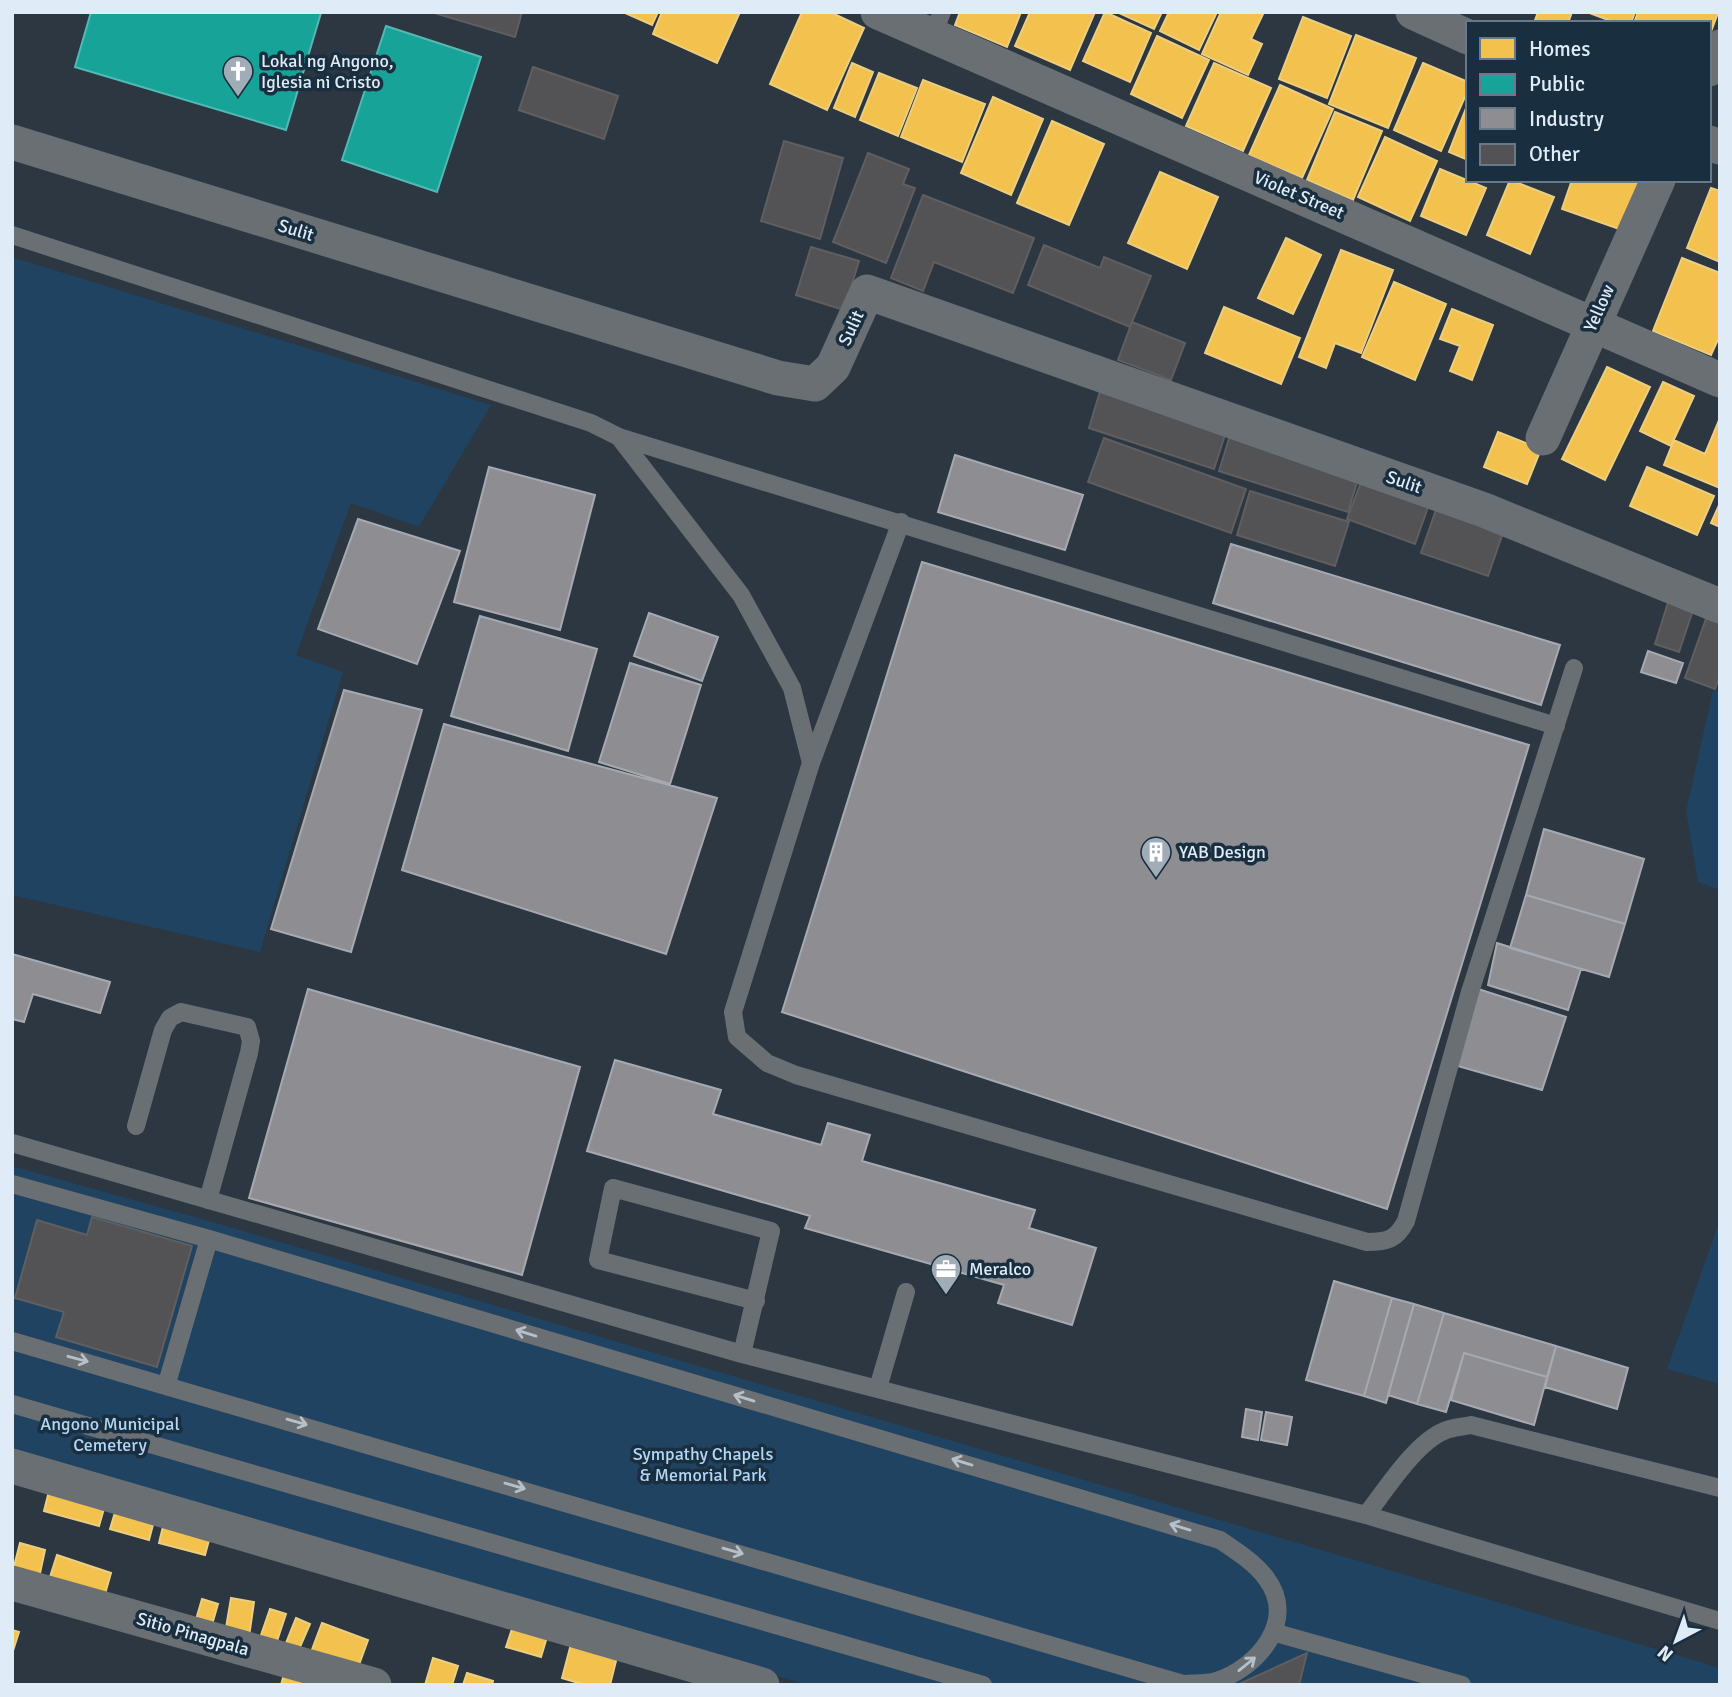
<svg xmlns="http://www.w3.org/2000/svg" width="1732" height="1697" viewBox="0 0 1732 1697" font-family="Signika,sans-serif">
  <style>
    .green { fill: #1f4360 }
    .homes { fill: #f2c14e; stroke: #ecce81; stroke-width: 2 }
    .public { fill: #17a398; stroke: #53b9b4; stroke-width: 2 }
    .industry { fill: #8d8d92; stroke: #a6aab0; stroke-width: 2 }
    .building { fill: #535255; stroke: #5f5e60; stroke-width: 2 }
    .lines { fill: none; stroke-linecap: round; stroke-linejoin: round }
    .service { stroke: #6a6f74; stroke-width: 18 }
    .minor { stroke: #6a6f74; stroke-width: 35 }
    .oneway { stroke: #b6c0c9 }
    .labels { text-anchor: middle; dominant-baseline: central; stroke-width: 7; stroke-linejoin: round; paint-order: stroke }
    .poi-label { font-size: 18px; fill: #dfecf7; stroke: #192e3f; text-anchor: start }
    .street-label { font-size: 18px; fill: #dfecf7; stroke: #192e3f }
    .park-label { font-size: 18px; fill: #b3d6f5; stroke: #192e3f }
  </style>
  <rect width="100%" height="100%" fill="#2c3741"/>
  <path class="green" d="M12 257 491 405 419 527 351 503 296 655 343 672 260 952 12 895Z
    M1713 690 1720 692V890L1698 882 1686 811Z
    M12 1166 216 1223 1720 1668V1685H809L12 1454Z
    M1720 1220V1384L1667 1369Z"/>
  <path class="homes" d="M623 12H658L652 25Z
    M662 12H740L717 63 653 34Z
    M802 12H830L864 28 827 110 770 84Z
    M960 12H1021L1007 47 955 25Z
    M1030 12H1095L1070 70 1015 46Z
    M1105 12 1151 33 1130 82 1083 61Z
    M1117 12H1162L1154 29Z
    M1169 12H1217L1199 50 1160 31Z
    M1221 12H1264L1251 39 1262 44 1248 75 1202 54Z
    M1538 12H1572L1568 23H1534Z
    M1587 12H1635L1631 23H1616Z
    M1638 12H1716L1718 13 1709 37V23H1634Z
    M1303 17 1351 36 1327 98 1279 79Z
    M1356 35 1416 58 1388 128 1329 104Z
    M1157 36 1209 60 1182 118 1131 94Z
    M852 63 873 72 855 117 834 108Z
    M1214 63 1271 88 1243 151 1186 126Z
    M1423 63 1468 82V90L1441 151 1394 130Z
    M879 73 917 88 898 136 860 120Z
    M923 80 985 104 962 162 901 137Z
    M1280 85 1333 109 1302 178 1249 155Z
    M993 97 1043 119 1011 195 961 173Z
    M1468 103V160L1449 152Z
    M1335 112 1382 131 1353 200 1307 180Z
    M1052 121 1104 144 1069 225 1017 203Z
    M1385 137 1437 161 1410 221 1358 197Z
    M1440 169 1486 188 1466 235 1421 216Z
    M1160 172 1218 197 1187 269 1128 243Z
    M1510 180 1554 197 1530 254 1487 235Z
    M1572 180H1640L1622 230 1562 209Z
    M1711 188 1720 191V262L1687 248Z
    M1286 238 1321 255 1293 314 1258 298Z
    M1341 250 1393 270 1361 353 1335 343 1326 368 1299 357Z
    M1682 258 1720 273V335L1711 355 1653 331Z
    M1394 282 1446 304 1415 380 1362 357Z
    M1224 307 1300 338 1281 384 1205 353Z
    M1452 309 1493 325 1472 380 1450 371 1460 346 1440 339Z
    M1607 367 1650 387 1605 480 1562 459Z
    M1663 382 1694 396 1671 446 1640 431Z
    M1720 418V488L1664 465 1674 440 1705 454Z
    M1498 432 1541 449 1527 484 1484 467Z
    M1647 467 1714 496 1697 535 1630 506Z
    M1720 503V527L1711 523Z
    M49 1491 105 1505 99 1526 44 1511Z
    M117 1506 155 1517 149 1540 110 1529Z
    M165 1518 212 1529 205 1555 159 1543Z
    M20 1543 45 1550 39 1578 13 1570Z
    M57 1555 111 1573 103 1601 48 1583Z
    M231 1598 254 1602 249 1637 225 1634Z
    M202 1599 218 1604 211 1628 195 1623Z
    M270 1609 286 1614 275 1647 259 1641Z
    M296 1618 310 1624 297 1654 284 1648Z
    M322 1623 368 1640 356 1673 310 1655Z
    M513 1626 547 1637 541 1657 506 1647Z
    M12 1630 19 1632 12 1654Z
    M571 1644 617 1657 610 1685H585L562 1678Z
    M433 1658 458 1666 452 1685H425Z
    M467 1673 493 1681 492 1685H463Z
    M284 1674 320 1685H281Z"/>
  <path class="public" d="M91 12H318L321 13 286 130 75 67Z
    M386 26 481 57 437 192 342 160Z"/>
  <path class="industry" d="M955 455 1083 495 1065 550 938 512Z
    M489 467 595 495 560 630 454 602Z
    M358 519 460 551 417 664 318 629Z
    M1231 544 1560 645 1541 705 1213 603Z
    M922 562 1529 745 1387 1209 782 1012Z
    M649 613 718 637 702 681 634 656Z
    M480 616 597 649 568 751 451 716Z
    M1648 651 1683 663 1676 683 1641 672Z
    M630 663 701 685 670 784 599 762Z
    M344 690 422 710 351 952 271 929Z
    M444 724 717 798 666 954 402 870Z
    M1544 829 1644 859 1625 924 1526 895Z
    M1526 895 1625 924 1609 977 1510 948Z
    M1497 943 1581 969 1568 1010 1488 985Z
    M12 954 110 982 100 1013 33 994 24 1022 12 1019Z
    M1475 988 1566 1017 1542 1090 1451 1064Z
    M308 989 580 1067 522 1275 249 1198Z
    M615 1060 721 1090 713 1114 821 1145 828 1123 870 1135 862 1161 1035 1210 1029 1228 1096 1248 1072 1325 998 1303 1004 1285 805 1228 810 1216 587 1151Z
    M1334 1281 1392 1298 1364 1396 1306 1380Z
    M1392 1298 1414 1304 1386 1403 1364 1396Z
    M1414 1304 1444 1313 1417 1404 1388 1395Z
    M1444 1313 1556 1346 1547 1377 1464 1353 1446 1412 1417 1404Z
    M1556 1346 1628 1368 1617 1409 1545 1387Z
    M1464 1353 1547 1377 1534 1425 1451 1400Z
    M1246 1409 1262 1412 1258 1440 1242 1437Z
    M1266 1412 1292 1417 1287 1445 1261 1440Z"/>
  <path class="building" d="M431 12H522L515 37Z
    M533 67 618 96 604 139 519 110Z
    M784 141 843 158 820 239 761 221Z
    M868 153 909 169 903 184 915 188 886 263 833 242Z
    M923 195 1034 238 1013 293 934 262 923 291 891 278Z
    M1044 245 1100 268 1104 257 1151 276 1130 327 1028 285Z
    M811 247 859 261 844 310 796 295Z
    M1132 322 1185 343 1171 380 1118 360Z
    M1101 388 1227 429 1214 469 1089 428Z
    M1231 432 1360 473 1348 512 1219 471Z
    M1104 438 1246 489 1231 533 1088 482Z
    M1365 472 1432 496 1415 544 1347 519Z
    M1250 491 1349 522 1335 566 1237 535Z
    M1439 501 1506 524 1488 576 1421 553Z
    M1670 596 1695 604 1679 652 1655 644Z
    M1708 613 1720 617V674L1715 689 1685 678Z
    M92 1217 192 1246 157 1367 56 1337 64 1312 15 1298 37 1220 87 1235Z
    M1307 1653 1299 1685H1237Z"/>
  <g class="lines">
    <path class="service" d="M932 36 942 12
      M12 235 591 423 619 437 1556 726
      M619 437 741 595 792 688 811 763 733 1012 737 1037 767 1063 796 1075 1367 1242C1387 1242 1396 1240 1406 1221L1470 992 1574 668
      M811 763 901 522
      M136 1126 163 1030 170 1018 181 1012 247 1027 251 1041 249 1053 208 1200
      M12 1143 742 1354 1366 1515 1720 1621
      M12 1184 209 1239 1220 1540C1236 1551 1254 1562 1266 1578 1298 1620 1258 1668 1216 1681 1206 1684 1194 1683 1183 1684L12 1341
      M742 1354 771 1231 613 1188 598 1260 756 1301
      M167 1383 209 1239
      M878 1388 906 1292
      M12 1404 983 1685
      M1366 1515C1385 1491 1415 1443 1444 1431 1452 1427 1462 1427 1471 1425L1720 1488
      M1276 1633 1462 1685"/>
    <path class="minor" d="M878 12 1720 380
      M1413 12 1468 37
      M1709 69 1720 47
      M12 142 778 378 815 384 833 367 867 292 1484 510 1720 606
      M1709 143 1720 147
      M1543 438 1658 180
      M12 1466 762 1685
      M12 1583 374 1685"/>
  </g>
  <defs><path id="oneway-shaft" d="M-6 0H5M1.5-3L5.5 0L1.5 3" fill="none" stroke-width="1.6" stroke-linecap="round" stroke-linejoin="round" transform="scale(1.75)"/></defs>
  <g class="oneway">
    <use href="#oneway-shaft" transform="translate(526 1333) rotate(-163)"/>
    <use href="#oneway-shaft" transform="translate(78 1359) rotate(15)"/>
    <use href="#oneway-shaft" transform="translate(744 1398) rotate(-163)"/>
    <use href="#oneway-shaft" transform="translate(297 1422) rotate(16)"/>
    <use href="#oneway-shaft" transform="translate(962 1462) rotate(-163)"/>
    <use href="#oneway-shaft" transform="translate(515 1486) rotate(16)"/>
    <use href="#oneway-shaft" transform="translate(1180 1527) rotate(-163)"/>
    <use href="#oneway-shaft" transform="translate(733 1551) rotate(16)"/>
    <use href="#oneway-shaft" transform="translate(1247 1664) rotate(-39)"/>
  </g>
  <defs>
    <g id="church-pin" transform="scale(1.575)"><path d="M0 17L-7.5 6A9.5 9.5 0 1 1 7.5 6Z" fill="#a0adb7" stroke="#192e3f"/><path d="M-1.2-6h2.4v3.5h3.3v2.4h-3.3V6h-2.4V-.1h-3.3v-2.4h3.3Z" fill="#fff"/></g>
    <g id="building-pin" transform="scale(1.575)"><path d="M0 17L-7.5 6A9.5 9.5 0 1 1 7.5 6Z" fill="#a0adb7" stroke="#192e3f"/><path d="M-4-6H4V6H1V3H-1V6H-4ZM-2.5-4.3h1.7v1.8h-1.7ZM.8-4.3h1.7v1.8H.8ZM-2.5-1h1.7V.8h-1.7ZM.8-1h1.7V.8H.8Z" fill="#fff"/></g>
    <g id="office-pin" transform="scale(1.575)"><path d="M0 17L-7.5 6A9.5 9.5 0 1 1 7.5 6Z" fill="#a0adb7" stroke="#192e3f"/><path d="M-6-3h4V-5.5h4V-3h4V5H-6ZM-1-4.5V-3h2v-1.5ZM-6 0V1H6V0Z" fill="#fff"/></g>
  </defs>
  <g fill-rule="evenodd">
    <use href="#church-pin" x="238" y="71"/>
    <use href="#building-pin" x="1156" y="852"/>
    <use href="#office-pin" x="946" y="1269"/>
  </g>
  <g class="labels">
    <g class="poi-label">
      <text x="261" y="61">Lokal ng Angono,<tspan x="261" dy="21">Iglesia ni Cristo</tspan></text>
      <text x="1179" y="852">YAB Design</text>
      <text x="969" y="1269">Meralco</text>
    </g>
    <g class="street-label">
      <text transform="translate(1299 195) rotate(23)">Violet Street</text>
      <text transform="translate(296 230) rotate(17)">Sulit</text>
      <text transform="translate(1599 308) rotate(-66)">Yellow</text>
      <text transform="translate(851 328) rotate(-65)">Sulit</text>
      <text transform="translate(1404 482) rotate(19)">Sulit</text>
      <text transform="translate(193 1634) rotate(16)">Sitio Pinagpala</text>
    </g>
    <g class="park-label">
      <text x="110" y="1424">Angono Municipal<tspan x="110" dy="21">Cemetery</tspan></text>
      <text x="703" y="1454">Sympathy Chapels<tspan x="703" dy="21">&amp; Memorial Park</tspan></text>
    </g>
  </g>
  <rect width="1732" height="1697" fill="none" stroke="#dfecf7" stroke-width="28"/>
  <rect x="1466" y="21" width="245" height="161" fill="#192e3f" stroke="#687a89" stroke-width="2"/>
  <rect x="1480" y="38" width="35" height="21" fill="#f2c14e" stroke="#687a89" stroke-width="2"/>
  <text x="1529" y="56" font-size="21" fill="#dfecf7">Homes</text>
  <rect x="1480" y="74" width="35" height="21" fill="#17a398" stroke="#687a89" stroke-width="2"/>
  <text x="1529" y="91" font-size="21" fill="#dfecf7">Public</text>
  <rect x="1480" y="108" width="35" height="21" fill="#8d8d92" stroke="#687a89" stroke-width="2"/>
  <text x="1529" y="126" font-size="21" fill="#dfecf7">Industry</text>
  <rect x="1480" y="144" width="35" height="21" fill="#535255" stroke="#687a89" stroke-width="2"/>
  <text x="1529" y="161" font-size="21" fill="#dfecf7">Other</text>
  <g transform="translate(1676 1641) rotate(221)" stroke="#192e3f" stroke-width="5" paint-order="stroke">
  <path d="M0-5L12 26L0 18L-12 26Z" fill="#dfecf7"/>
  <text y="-10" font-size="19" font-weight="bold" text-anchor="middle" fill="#dfecf7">N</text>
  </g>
</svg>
